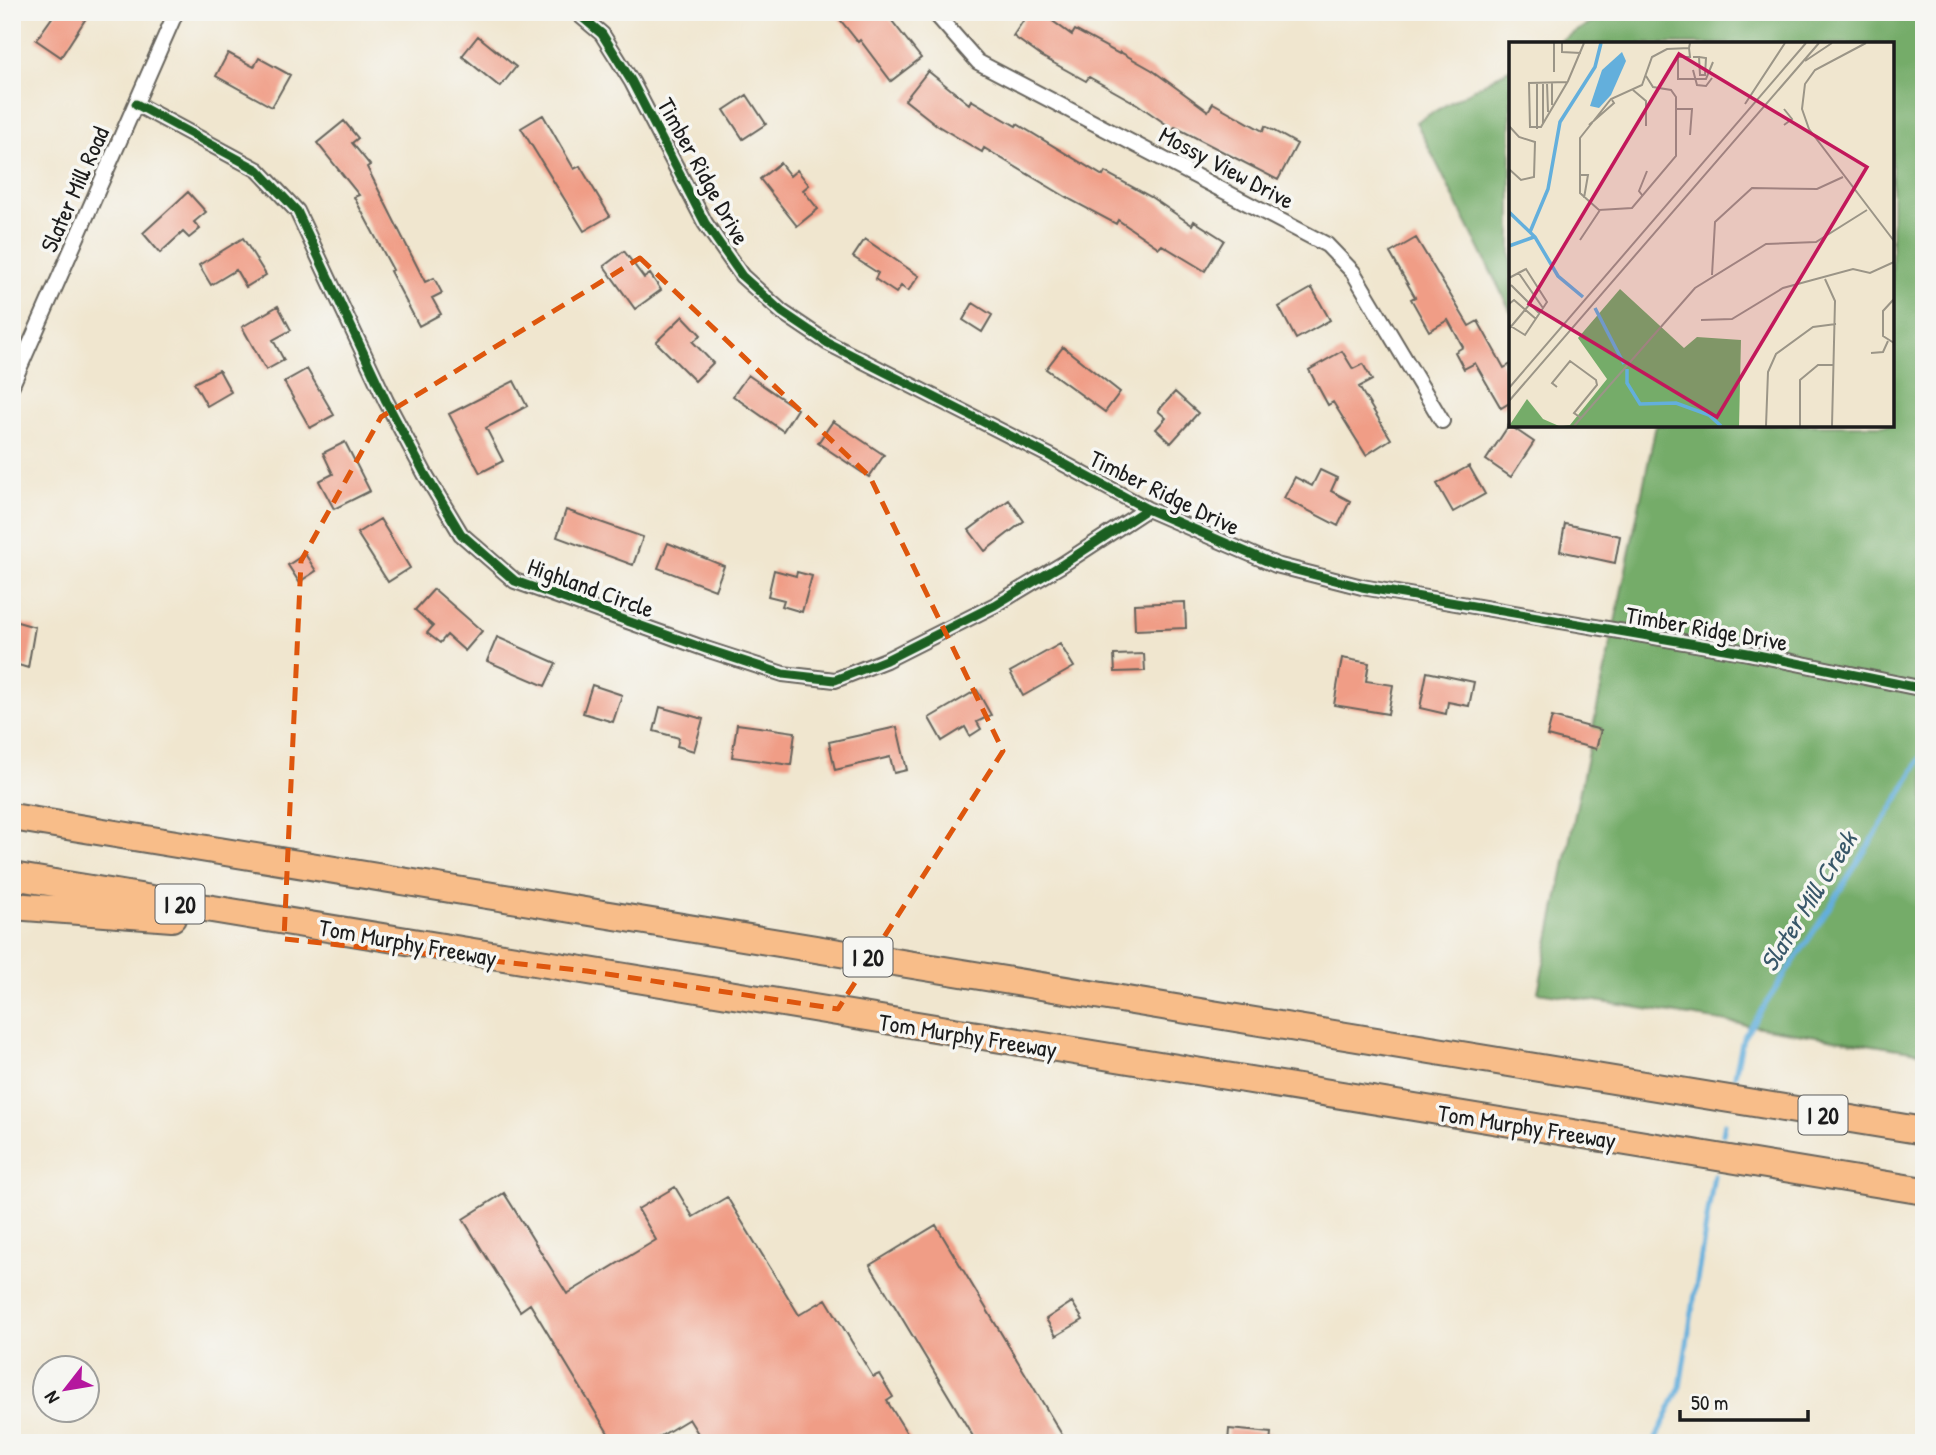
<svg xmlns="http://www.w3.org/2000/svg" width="1936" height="1455" viewBox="0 0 1936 1455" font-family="'Patrick Hand',sans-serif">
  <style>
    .forest { fill: #75ac69; stroke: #486442; stroke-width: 2 }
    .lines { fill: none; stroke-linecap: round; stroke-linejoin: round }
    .stream { stroke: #63afdc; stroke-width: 5 }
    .building { fill: #f09d86 }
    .street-casing { stroke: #66635b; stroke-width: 18 }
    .highway-casing { stroke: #66635b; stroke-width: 30 }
    .street { stroke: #fff; stroke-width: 14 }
    .highway { stroke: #f8bd89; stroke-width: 26 }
    .cycleway-casing { stroke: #f6f6f2; stroke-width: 13 }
    .cycleway { stroke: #1b5e20; stroke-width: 9 }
    .marked { fill: none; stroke: #de560d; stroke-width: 5; stroke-dasharray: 14 9; stroke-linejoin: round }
    .labels { text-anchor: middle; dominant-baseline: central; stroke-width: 7; stroke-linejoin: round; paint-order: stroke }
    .shield { fill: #f6f6f2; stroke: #5d5d5c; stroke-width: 2 }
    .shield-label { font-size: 23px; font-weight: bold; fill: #1c1c1c }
    .street-label { font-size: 24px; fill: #1c1c1c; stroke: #f6f6f2 }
    .water-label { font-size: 26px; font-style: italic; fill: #385769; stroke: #f6f6f2 }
    .inset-river { fill: none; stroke: #63afdc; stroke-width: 3.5 }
    .inset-road { fill: none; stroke: #9b9587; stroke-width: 2 }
    .view { fill: #c2185b; fill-opacity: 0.15; stroke: #c2185b; stroke-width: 3.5 }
    .inset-edge { fill: none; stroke: #1c1c1c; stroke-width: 3.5 }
  </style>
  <rect width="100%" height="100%" fill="#f6f6f2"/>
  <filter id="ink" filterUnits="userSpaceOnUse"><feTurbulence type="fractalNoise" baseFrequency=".0143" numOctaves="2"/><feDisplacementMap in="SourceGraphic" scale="14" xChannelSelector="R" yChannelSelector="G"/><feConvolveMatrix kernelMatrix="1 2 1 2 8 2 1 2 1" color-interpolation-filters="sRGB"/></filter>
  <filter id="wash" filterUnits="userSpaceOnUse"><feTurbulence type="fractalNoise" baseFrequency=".00686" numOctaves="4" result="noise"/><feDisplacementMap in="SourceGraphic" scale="28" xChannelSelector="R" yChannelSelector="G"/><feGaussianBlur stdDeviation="1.57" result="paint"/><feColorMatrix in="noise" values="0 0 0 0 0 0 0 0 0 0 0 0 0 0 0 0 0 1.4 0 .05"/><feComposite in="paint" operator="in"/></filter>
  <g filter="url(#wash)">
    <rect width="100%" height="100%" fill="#f0e6cf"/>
    <path class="forest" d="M1609 12H1924V1053L1538 992 1656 425H1892V44H1554Z
      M1511 68V312L1416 122Z"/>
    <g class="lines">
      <path class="stream" d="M1735 1075 1743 1038 1820 922 1896 802 1924 751
        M1723 1134 1725 1123
        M1654 1443 1680 1387 1714 1175"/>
    </g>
    <g id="blocks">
      <path class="building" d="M56 12H90L61 57 36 40Z
        M834 12H885L921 58 891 81 860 40 858 42Z
        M1029 12H1040L1072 35 1075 30 1119 54 1120 52 1152 70 1208 111 1213 103 1263 131 1265 126 1297 144 1278 180 1175 127 1173 129 1137 104 1089 77 1086 81 1041 56 1013 36Z
        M478 36 516 67 500 87 462 56Z
        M228 53 254 67 259 58 290 75 272 107 216 76Z
        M928 71 969 104 971 100 1016 126 1017 124 1103 176 1105 172 1151 197 1192 225 1194 221 1224 240 1205 271 1162 245 1159 248 1118 220 1116 224 1071 200 984 148 982 152 938 126 905 100Z
        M747 95 766 124 743 139 724 110Z
        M543 115 574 169 580 166 610 216 584 231 521 128Z
        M344 121 358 138 352 143 370 165 367 167 425 282 434 278 442 293 432 298 441 314 419 326 390 271 393 270 354 197 359 195 317 143Z
        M780 163 790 176 797 170 809 185 803 190 818 209 797 226 760 179Z
        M188 192 206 212 194 222 200 229 189 238 183 232 160 253 143 233Z
        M243 238 266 275 246 287 236 270 211 285 199 265Z
        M1416 238 1469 326 1478 321 1504 368 1511 364V402L1501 408 1475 363 1464 369 1455 352 1463 347 1448 320 1429 331 1411 299 1415 297 1390 253Z
        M865 239 919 276 908 291 901 286 896 293 875 279 878 273 853 257Z
        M624 251 644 278 650 274 661 290 635 309 604 266Z
        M1312 288 1330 320 1296 339 1279 307Z
        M973 303 992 315 982 332 963 320Z
        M278 306 291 330 273 340 284 360 266 370 242 327Z
        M683 316 701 335 693 342 713 363 695 381 656 342Z
        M1063 347 1120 392 1105 412 1046 369Z
        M1342 351 1353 369 1363 364 1372 380 1359 387 1391 439 1366 455 1333 402 1328 405 1309 370Z
        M307 369 334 415 310 428 284 382Z
        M219 370 231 392 207 406 194 383Z
        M748 375 797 409 783 431 733 396Z
        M514 381 527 406 486 428 503 461 480 473 449 414Z
        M1175 392 1198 413 1171 443 1156 429 1166 418 1158 411Z
        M833 421 884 455 869 477 818 443Z
        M1509 425 1534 442 1511 477 1486 460Z
        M345 442 370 491 334 509 319 481 333 474 323 453Z
        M1469 466 1485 494 1453 512 1437 484Z
        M1320 470 1337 478 1331 491 1350 501 1338 526 1284 498 1295 477 1312 486Z
        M1009 500 1024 521 985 551 969 530Z
        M566 510 643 537 633 565 557 537Z
        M380 519 410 568 388 582 357 533Z
        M1565 524 1620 536 1615 563 1560 551Z
        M668 543 724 566 715 590 658 568Z
        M305 554 316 571 299 582 288 565Z
        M774 570 796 576 797 572 812 576 802 612 782 606 784 600 768 596Z
        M434 589 482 631 465 651 447 635 440 643 427 633 433 626 415 610Z
        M1185 602 1186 628 1135 630 1134 604Z
        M14 621 35 627 28 668 12 663Z
        M497 637 556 663 545 686 487 661Z
        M1060 644 1074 667 1023 696 1010 672Z
        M1144 654 1145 671 1115 672 1114 655Z
        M1342 658 1369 663 1366 681 1393 685 1388 714 1334 705Z
        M1427 672 1474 682 1469 706 1448 702 1446 714 1420 708Z
        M592 685 622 695 613 722 583 713Z
        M977 690 991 715 977 722 981 729 970 736 965 727 942 741 929 718Z
        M660 707 703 719 694 751 677 746 679 738 654 731Z
        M1552 717 1601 730 1596 749 1547 736Z
        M737 724 795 732 791 765 732 757Z
        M897 727 907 770 894 773 890 757 835 770 829 742Z
        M675 1187 693 1217 727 1197 799 1315 826 1299 873 1377 879 1374 893 1397 887 1401 913 1443H704L689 1419 649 1443H614L530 1304 520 1311 463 1219 504 1193 567 1294 656 1240 638 1209Z
        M936 1225 1067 1443H977L870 1265Z
        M1072 1302 1083 1320 1056 1336 1046 1319Z
        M1229 1429 1271 1433 1270 1443H1228Z"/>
    </g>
  </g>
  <g filter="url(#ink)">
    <use href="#blocks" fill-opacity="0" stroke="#66635b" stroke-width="2"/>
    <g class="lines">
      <g class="street-casing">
        <path id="street" d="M576 12 602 34 632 82 705 223 742 276 782 312 828 343 1048 455 1147 509 1276 565 1362 587 1748 653 1924 689
          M934 12 978 62 1327 245 1353 272 1442 421
          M136 104 258 170 297 211 386 401 425 474 461 534 515 581 706 649 783 674 835 680 886 660 995 605 1063 564 1147 509
          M12 385 176 12"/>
      </g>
      <g class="highway-casing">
        <path id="highway" d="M12 817 1924 1131
          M12 876 1924 1191
          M12 906 172 918"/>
      </g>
      <use href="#street" class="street"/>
      <use href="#highway" class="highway"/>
      <g class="cycleway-casing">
        <path id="cycleway" d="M576 12 602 34 632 82 705 223 742 276 782 312 828 343 1048 455 1147 509 1276 565 1362 587 1748 653 1924 689
          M136 104 258 170 297 211 386 401 425 474 461 534 515 581 706 649 783 674 835 680 886 660 995 605 1063 564 1147 509"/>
      </g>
      <use href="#cycleway" class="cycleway"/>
    </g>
  </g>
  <path class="marked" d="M640 258 870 477 1003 751 838 1009 587 971 284 939 301 561 381 417Z"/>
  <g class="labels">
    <g class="shield">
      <rect x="155.5" y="884.5" width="49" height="39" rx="5"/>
      <rect x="843.5" y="937.5" width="49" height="39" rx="5"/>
      <rect x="1798.5" y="1095.5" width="49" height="39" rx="5"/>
    </g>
    <g class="shield-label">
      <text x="180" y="904">I 20</text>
      <text x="868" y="957">I 20</text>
      <text x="1823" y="1115">I 20</text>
    </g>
    <g class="street-label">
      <text transform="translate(1227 167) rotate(28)">Mossy View Drive</text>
      <text transform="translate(704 171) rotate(61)">Timber Ridge Drive</text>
      <text transform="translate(74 189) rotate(-66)">Slater Mill Road</text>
      <text transform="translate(1165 492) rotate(26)">Timber Ridge Drive</text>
      <text transform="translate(591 587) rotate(20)">Highland Circle</text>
      <text transform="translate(1707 628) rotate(10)">Timber Ridge Drive</text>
      <text transform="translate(408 942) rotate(10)">Tom Murphy Freeway</text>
      <text transform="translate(968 1035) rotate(9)">Tom Murphy Freeway</text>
      <text transform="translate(1527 1126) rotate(9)">Tom Murphy Freeway</text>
    </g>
    <g class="water-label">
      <text transform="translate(1808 901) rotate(-58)">Slater Mill Creek</text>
    </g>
  </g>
  <g transform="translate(1509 42)">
    <rect width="385" height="385" fill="#f0e6cf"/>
    <path d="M111 247 175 306 188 295 232 298 230 384H54L61 383 98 337 69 296ZM18 357 34 377 50 384H0Z" fill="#75ac69"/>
    <path d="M113 10 117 19 102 53 90 66 81 64 93 28Z" fill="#63afdc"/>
    <path class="inset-river" d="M0 170 26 195 49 234 74 255M21 190 39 147 51 80 86 25 92 1M0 204 25 195M86 266 115 322M118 327V341L131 362 167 361 200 373 212 384"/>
    <path class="inset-road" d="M53 1V10L72 11M357 1 306 28 296 42 293 67 300 87 385 199M180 6 181 15H169V37H197L204 20M184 15H190L191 33H196L197 16 190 15M296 19 323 1M184 28 188 43 197 44 203 36M45 30V1M137 34 144 45 162 48 167 55V114L123 166 90 168 71 151V96L102 57 133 43 143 15 158 7 180 6 181 1M58 40 20 41 21 85H32L59 39 75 1M28 41V87M34 41V81M38 41 39 70M43 41V63M124 48 137 59V84M236 62 276 1M167 67H183L181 93M80 83 105 61 103 58M275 83 283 77 275 67M0 84 10 95 26 100 25 135 12 138 0 127M71 133H79L75 156M133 153 130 149 138 129M71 198 91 168M9 230 34 266M203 233 206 180 243 146 308 147 334 135M0 236 17 227 38 260 16 293 0 283M316 237 326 259 323 384M2 243 31 272M385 257 374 269V294L385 301M0 262 5 258 27 277M192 278 223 277 274 246 344 227 361 231 385 220M0 287 20 263M362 311 374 310 379 299M48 345 43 341 61 319 87 338 88 343 65 371 72 376M0 346 297 1M0 359 310 1M65 384 186 246 257 202 307 200 358 168M257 384 259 330 267 312 304 285 327 282M291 384V338L309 323H325"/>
    <path class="view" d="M170 12 358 125 208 375 20 262Z"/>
    <rect width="385" height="385" class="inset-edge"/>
  </g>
  <rect width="1936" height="1455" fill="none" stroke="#f6f6f2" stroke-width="42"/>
  <g transform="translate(66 1389) rotate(239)"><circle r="33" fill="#f6f6f2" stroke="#9f9f9c" stroke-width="2"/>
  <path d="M0-5L12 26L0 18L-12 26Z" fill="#b5179e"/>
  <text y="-10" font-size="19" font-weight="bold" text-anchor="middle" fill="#1c1c1c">N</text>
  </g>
  <path d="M1680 1410v10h128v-10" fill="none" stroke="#1c1c1c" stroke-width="3.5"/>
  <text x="1691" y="1410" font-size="21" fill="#1c1c1c" stroke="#f6f6f2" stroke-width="5" paint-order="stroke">50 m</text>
</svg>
